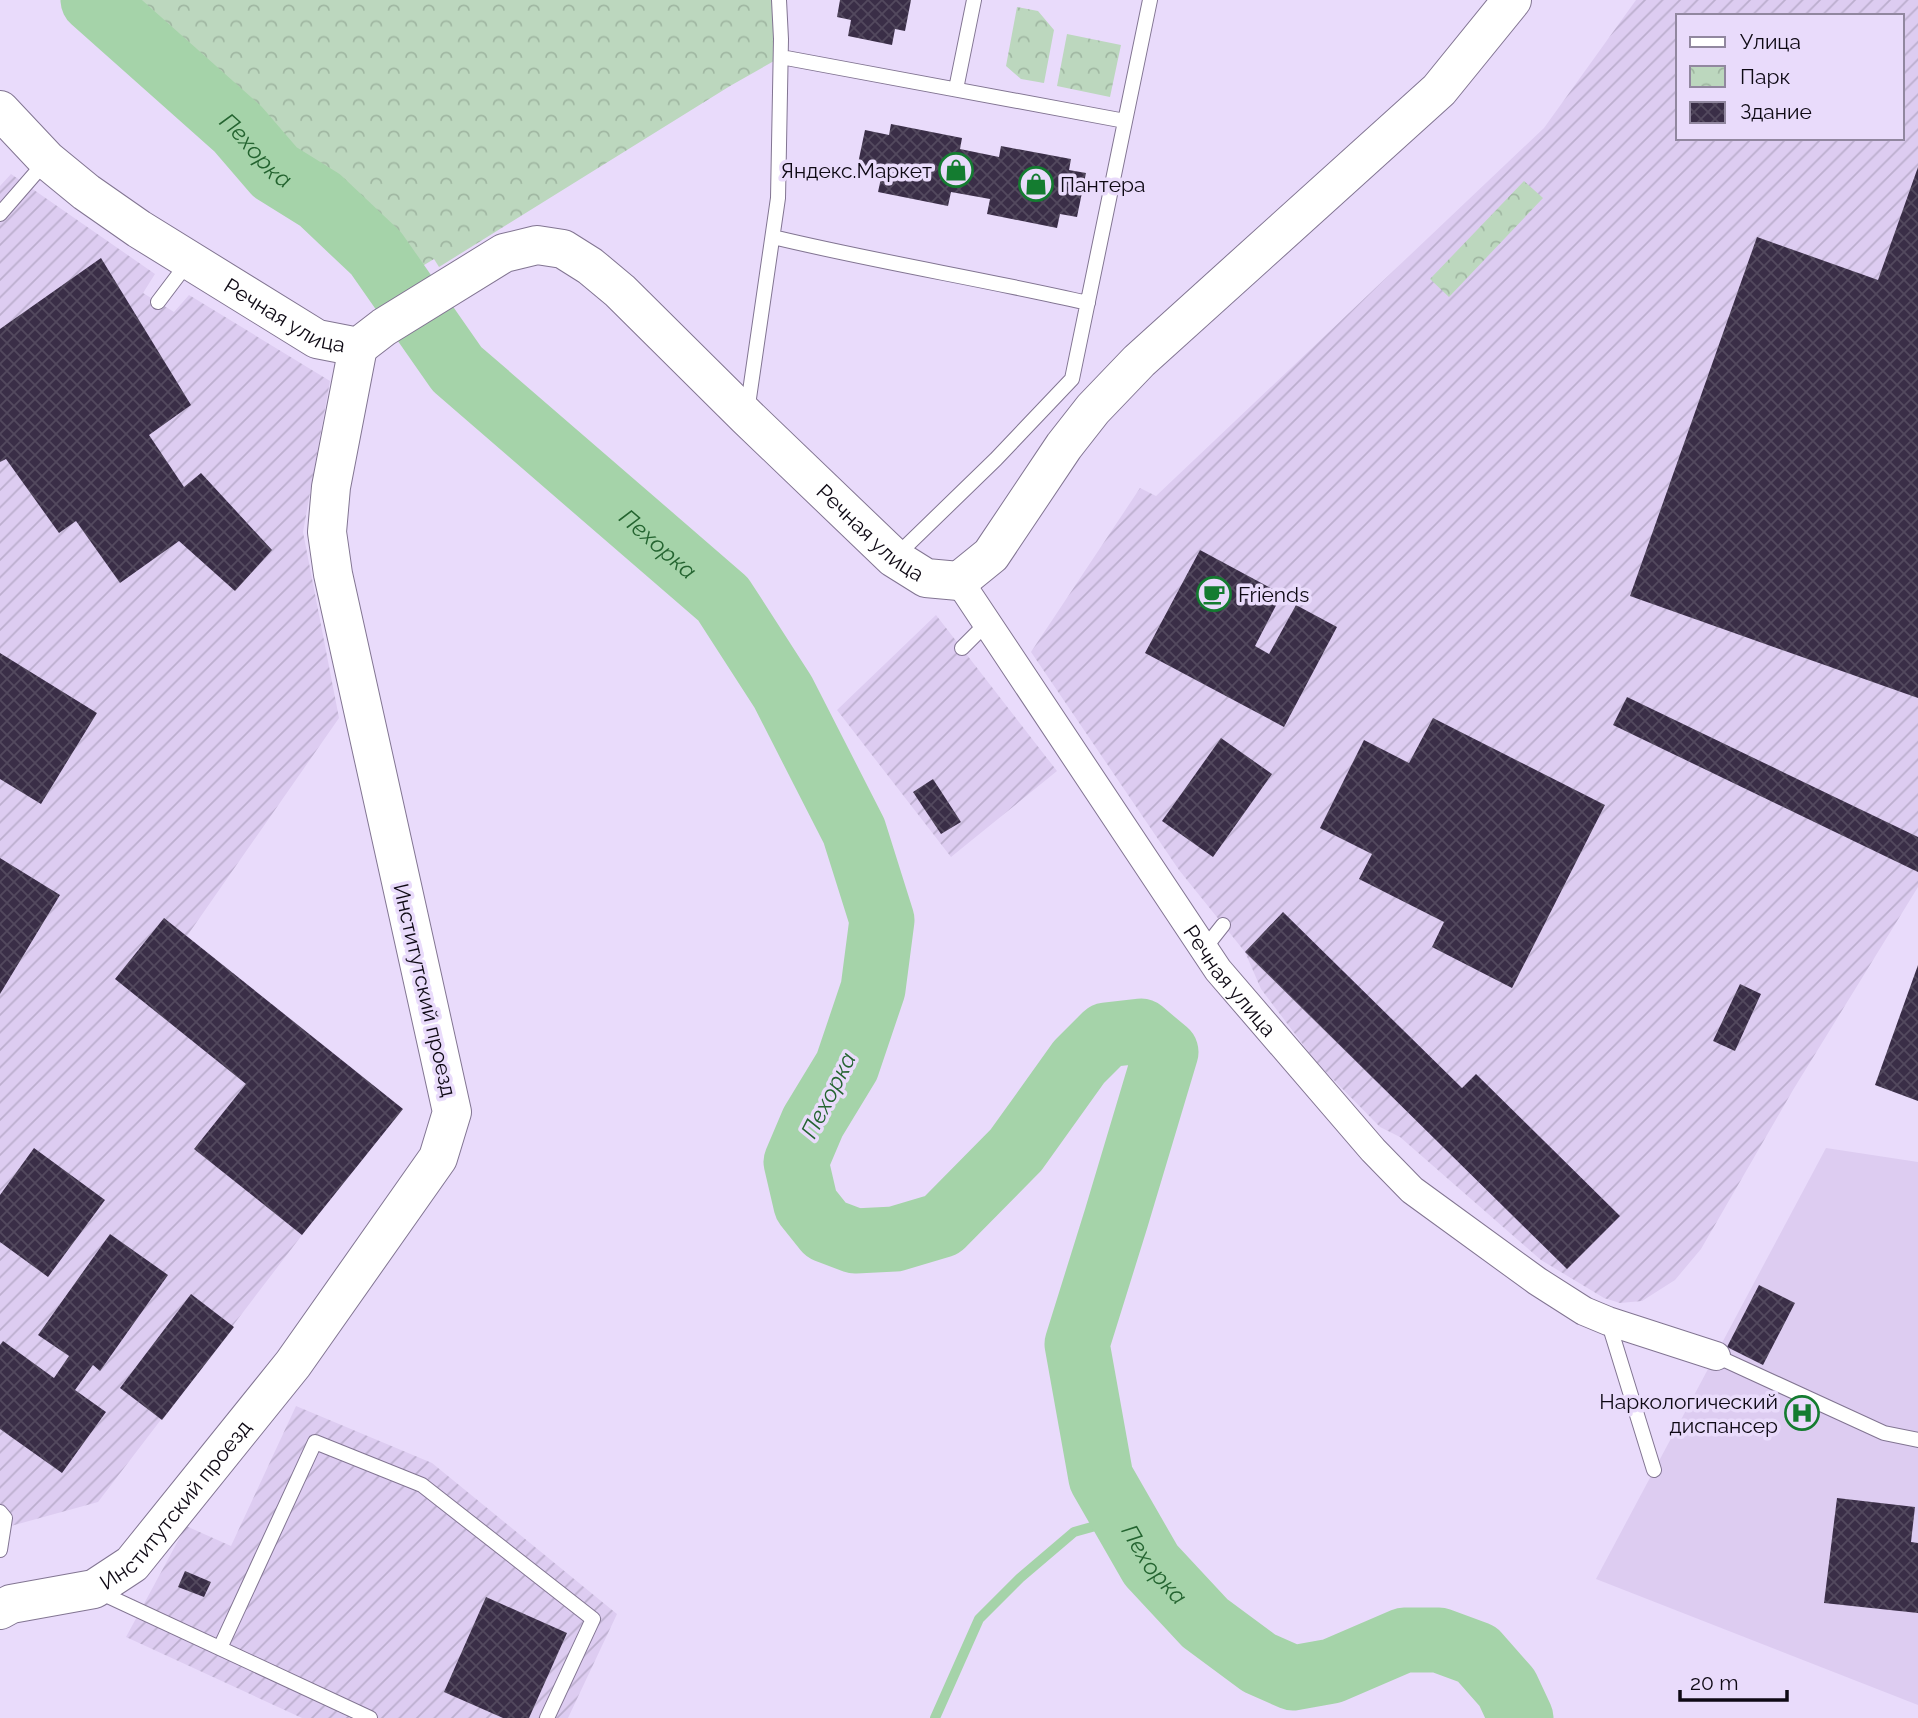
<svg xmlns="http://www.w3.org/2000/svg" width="1918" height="1718" viewBox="0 0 1918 1718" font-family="Raleway,sans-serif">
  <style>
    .built { fill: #ddccf1 }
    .industrial { fill: url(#industrial-furrows); fill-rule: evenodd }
    .park { fill: url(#park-crowns) }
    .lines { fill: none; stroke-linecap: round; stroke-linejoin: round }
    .stream { stroke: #a5d3a9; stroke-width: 10 }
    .river { stroke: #a5d3a9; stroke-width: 65 }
    .building { fill: url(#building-cross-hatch) }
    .lane-casing { stroke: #827592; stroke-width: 16 }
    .street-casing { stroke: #827592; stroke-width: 30 }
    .secondary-casing { stroke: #827592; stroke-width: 40 }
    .lane { stroke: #fff; stroke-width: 14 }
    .street { stroke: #fff; stroke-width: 28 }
    .secondary { stroke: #fff; stroke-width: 38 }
    .labels { text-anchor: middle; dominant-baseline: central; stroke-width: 7; stroke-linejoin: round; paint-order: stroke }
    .poi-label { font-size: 21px; fill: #0e0914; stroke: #e9dbfb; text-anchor: end }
    .street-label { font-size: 21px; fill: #0e0914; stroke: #e9dbfb }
    .water-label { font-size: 23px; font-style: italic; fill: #246430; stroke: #e9dbfb }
  </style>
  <defs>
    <pattern id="industrial-furrows" width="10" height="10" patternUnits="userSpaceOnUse" patternTransform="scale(1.75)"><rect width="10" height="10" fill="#ddccf1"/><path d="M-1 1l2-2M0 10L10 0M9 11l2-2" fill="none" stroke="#bcaece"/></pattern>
    <pattern id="park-crowns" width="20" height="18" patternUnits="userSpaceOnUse" patternTransform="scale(1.75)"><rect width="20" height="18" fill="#bcd7be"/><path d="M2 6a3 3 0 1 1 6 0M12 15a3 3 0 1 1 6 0" fill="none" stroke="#a0b7a2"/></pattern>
    <pattern id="building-cross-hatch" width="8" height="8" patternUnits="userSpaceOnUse" patternTransform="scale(1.75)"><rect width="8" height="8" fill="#3a2e47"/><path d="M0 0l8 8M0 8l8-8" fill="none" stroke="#53495e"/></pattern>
  </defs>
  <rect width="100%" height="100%" fill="#e9dbfb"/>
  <path class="built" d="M1826 1148 1918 1162V1705L1596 1579Z"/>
  <path class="industrial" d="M1636 0H1918V887L1793 1090 1701 1249 1675 1280 1642 1301 1620 1303 1604 1298 1541 1260 1400 1137 1380 1127 1317 1063 1261 989 1245 952 1179 870 1031 652 1140 488 1156 496 1544 128ZM1678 16H1902V138H1678Z
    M11 174 155 274 143 293 174 312 189 295 330 381 303 532 339 718 187 936 403 1109 302 1235 98 1502 0 1529V186Z
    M936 615 1057 771 951 857 837 710Z
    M296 1406 432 1463 617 1614 568 1718H302L126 1637 186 1526 231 1546Z"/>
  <path class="park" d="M93 0H777L781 57 730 86 439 267 434 259 396 282 376 253 320 200 275 172 238 129Z
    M1017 7 1038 11 1054 30 1044 83 1021 79 1006 66Z
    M1067 34 1121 45 1110 97 1057 86Z
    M1524 181 1543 198 1449 297 1430 279Z"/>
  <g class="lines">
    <path class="stream" d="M935 1718 979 1619 1020 1578 1074 1532 1124 1518"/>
    <path class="river" id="s1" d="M93 0 238 129 275 172 320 200 376 253 457 369 723 599 783 692 854 831 882 920 873 989 847 1066 813 1122 796 1162 806 1205 826 1230 855 1241 895 1239 942 1225 1016 1150 1079 1062 1106 1035 1141 1031 1166 1052 1116 1219 1077 1344 1101 1478 1151 1565 1205 1623 1259 1663 1293 1678 1332 1671 1404 1640H1439L1477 1654 1507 1688 1521 1718"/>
  </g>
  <path class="building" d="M840 0H911L905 31 895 29 892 45 848 36 851 20 837 17Z
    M891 124 962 138 960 149 999 157 1001 146 1071 159 1069 170 1086 173 1077 217 1060 214 1057 228 987 214 990 199 951 192 948 206 878 192 881 178 856 173 865 130 889 135Z
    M1918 167V698L1630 596 1757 237 1878 280Z
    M101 258 191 405 149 435 184 487 201 473 272 550 235 591 179 541 120 583 76 521 59 533 6 459 0 462V329Z
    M1200 550 1282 594 1255 646 1269 654 1296 605 1337 627 1284 727 1145 653Z
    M0 653 97 713 41 804 0 779Z
    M1627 697 1918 837V872L1613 725Z
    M1433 718 1605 805 1512 988 1432 947 1444 922 1359 879 1372 854 1320 828 1364 740 1409 763Z
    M1221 738 1272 774 1213 857 1162 821Z
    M933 779 961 822 941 834 913 792Z
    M0 858 60 895 0 994Z
    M1283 912 1462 1088 1476 1074 1620 1216 1567 1269 1245 952Z
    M164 918 403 1109 302 1235 194 1149 246 1084 115 979Z
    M1918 965V1101L1875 1085Z
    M1740 984 1761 994 1735 1051 1713 1041Z
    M34 1148 105 1200 48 1277 0 1242V1195Z
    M110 1234 168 1275 100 1371 93 1365 75 1390 106 1412 62 1473 0 1429V1345L3 1341 54 1378 69 1356 38 1335Z
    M1759 1285 1795 1303 1763 1365 1727 1347Z
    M191 1294 234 1327 162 1420 120 1388Z
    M1837 1498 1915 1507 1911 1542 1918 1543V1613L1824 1603Z
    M185 1571 211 1582 204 1597 178 1587Z
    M486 1597 567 1633 529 1718H503L444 1692Z"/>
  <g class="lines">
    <g class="lane-casing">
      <path id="lane" d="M781 57 1125 121
        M956 89 974 0
        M0 214 46 161
        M773 237C877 262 983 279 1088 303
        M158 302 189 261
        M747 412 778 198 781 39 779 0
        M894 558 996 459 1072 379 1150 0
        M962 648 987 623
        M1204 949 1223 925
        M1608 1321 1654 1470
        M1716 1356 1884 1433 1918 1440
        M0 1512 5 1518 0 1550
        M99 1592 370 1718
        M220 1648 315 1442 422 1485 593 1619 547 1718"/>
    </g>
    <g class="street-casing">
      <g id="street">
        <path id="s2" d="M959 581 1218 970 1373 1150 1412 1190 1537 1281 1584 1311 1608 1321 1716 1356"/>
      </g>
    </g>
    <g class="secondary-casing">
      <g id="secondary">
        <path id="s3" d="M0 110 47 160 86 192 139 229 317 339 358 347 384 327 504 253 537 245 563 249 590 266 620 291 747 417 894 558 926 578 959 581 991 555 1064 446 1093 409 1139 361 1439 90 1512 0"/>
        <path id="s4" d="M0 1610 11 1604 94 1589 132 1564 293 1364 438 1158 452 1112 333 574 327 532 331 487 358 347"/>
      </g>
    </g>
    <use href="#lane" class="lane"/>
    <use href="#street" class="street"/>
    <use href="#secondary" class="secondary"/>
  </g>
  <defs>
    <g id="shop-ring" transform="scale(1.75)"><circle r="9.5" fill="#e9dbfb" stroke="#147c30" stroke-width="1.5"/><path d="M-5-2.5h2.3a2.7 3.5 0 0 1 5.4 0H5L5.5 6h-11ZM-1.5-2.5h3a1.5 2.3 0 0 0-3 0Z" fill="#147c30"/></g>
    <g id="cafe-ring" transform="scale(1.75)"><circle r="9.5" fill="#e9dbfb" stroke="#147c30" stroke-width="1.5"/><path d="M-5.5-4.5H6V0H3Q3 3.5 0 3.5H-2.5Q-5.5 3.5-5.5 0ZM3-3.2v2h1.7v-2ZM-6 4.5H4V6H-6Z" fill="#147c30"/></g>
    <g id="hospital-ring" transform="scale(1.75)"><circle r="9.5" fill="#e9dbfb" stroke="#147c30" stroke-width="1.5"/><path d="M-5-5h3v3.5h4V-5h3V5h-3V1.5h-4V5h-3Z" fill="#147c30"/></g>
  </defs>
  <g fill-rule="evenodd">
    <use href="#shop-ring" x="956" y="170"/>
    <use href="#shop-ring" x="1036" y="184"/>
    <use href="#cafe-ring" x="1214" y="594"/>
    <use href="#hospital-ring" x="1802" y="1413"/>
  </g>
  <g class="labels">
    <g class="poi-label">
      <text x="932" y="170">Яндекс.Маркет</text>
      <text x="1060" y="184" text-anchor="start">Пантера</text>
      <text x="1238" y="594" text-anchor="start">Friends</text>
      <text x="1778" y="1401">Наркологический<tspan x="1778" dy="24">диспансер</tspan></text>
    </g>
    <g class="street-label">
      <text stroke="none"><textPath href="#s3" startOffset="354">Речная улица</textPath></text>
      <text stroke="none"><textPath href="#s3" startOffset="1088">Речная улица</textPath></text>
      <text stroke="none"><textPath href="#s2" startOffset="483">Речная улица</textPath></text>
      <text transform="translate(425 990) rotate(77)">Институтский проезд</text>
      <text stroke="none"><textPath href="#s4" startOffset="215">Институтский проезд</textPath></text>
    </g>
    <g class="water-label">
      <text stroke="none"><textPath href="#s1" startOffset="222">Пехорка</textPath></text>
      <text stroke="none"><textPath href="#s1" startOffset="789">Пехорка</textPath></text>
      <text transform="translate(828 1095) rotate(-63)">Пехорка</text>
      <text stroke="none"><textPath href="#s1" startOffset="2553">Пехорка</textPath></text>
    </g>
  </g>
  <rect x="1676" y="14" width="228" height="126" fill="#e9dbfb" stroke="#91879f" stroke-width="2"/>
  <rect x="1690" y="37" width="35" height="10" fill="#ffffff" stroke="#91879f" stroke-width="2"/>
  <text x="1740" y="49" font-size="21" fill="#0e0914">Улица</text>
  <rect x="1690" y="66" width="35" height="21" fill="url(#park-crowns)" stroke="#91879f" stroke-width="2"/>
  <text x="1740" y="84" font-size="21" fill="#0e0914">Парк</text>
  <rect x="1690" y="102" width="35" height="21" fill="url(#building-cross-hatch)" stroke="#91879f" stroke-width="2"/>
  <text x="1740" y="119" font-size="21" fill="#0e0914">Здание</text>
  <path d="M1680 1690v10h107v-10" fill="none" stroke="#0e0914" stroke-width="3.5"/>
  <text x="1690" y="1690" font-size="21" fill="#0e0914" stroke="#e9dbfb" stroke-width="5" paint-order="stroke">20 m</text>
</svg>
